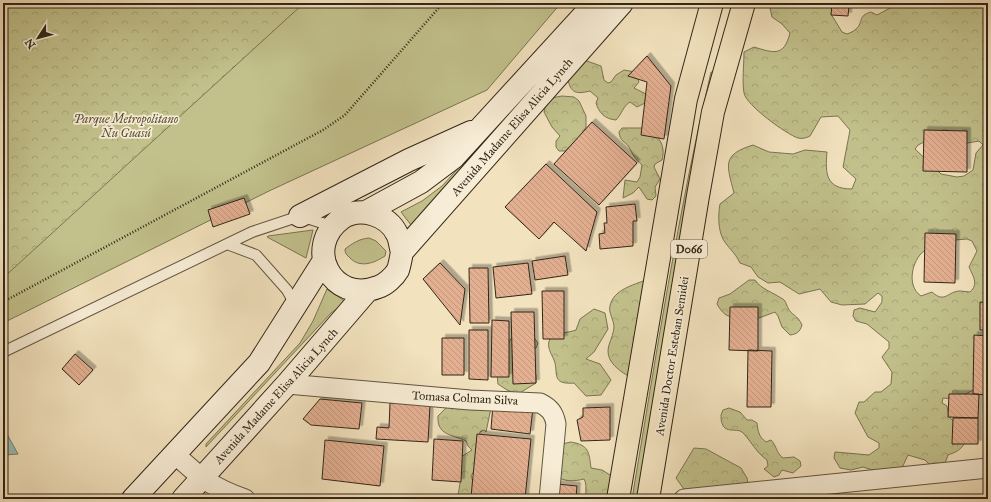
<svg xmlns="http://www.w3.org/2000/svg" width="991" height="502" viewBox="0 0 991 502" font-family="'IM FELL Great Primer',serif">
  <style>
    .green { fill: #c2c18c; stroke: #7a7452 }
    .forest { fill: url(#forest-crowns); stroke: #7a7452; fill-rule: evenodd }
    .water { fill: #9bbdb4; stroke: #718175 }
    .building { fill: url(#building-back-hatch); stroke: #322617; filter: url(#shadow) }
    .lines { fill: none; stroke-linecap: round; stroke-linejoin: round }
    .lane-casing { stroke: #625541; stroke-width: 12 }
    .street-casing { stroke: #625541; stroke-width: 21 }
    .secondary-casing { stroke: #322617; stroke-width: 24 }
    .highway-casing { stroke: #322617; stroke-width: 24 }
    .path { stroke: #322617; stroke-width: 2.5; stroke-dasharray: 1 2; stroke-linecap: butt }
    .lane { stroke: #f7ecd5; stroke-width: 10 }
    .street { stroke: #f7ecd5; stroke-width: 19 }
    .secondary { stroke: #f7ecd5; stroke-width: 22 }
    .highway { stroke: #f2e2be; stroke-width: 22 }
    .labels { text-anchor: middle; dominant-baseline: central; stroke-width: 3.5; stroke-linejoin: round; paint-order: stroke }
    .shield { fill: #f7ecd5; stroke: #6d6150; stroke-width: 1 }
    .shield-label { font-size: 11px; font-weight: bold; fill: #322617 }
    .park-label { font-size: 12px; font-style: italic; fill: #564d34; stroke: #f7ecd5 }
    .street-label { font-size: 12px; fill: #322617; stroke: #f7ecd5 }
  </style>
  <defs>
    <pattern id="forest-crowns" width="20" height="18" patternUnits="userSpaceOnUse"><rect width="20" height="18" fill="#c2c18c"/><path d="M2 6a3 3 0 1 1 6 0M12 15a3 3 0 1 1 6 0" fill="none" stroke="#a7a678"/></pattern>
    <pattern id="building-back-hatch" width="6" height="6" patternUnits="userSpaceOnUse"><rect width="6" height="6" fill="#e3af91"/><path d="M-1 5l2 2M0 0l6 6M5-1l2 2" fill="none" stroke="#c3967c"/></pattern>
    <filter id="shadow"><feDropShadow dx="3.5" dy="-3.5" stdDeviation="0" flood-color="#0004"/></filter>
  </defs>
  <rect width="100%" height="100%" fill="#f2e2be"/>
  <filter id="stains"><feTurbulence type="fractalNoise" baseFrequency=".005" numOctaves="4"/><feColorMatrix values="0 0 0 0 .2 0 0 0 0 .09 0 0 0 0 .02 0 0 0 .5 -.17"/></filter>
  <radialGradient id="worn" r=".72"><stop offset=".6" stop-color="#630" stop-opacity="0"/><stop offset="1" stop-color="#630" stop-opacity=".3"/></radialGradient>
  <path class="green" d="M3 3H561L487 90 269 191 3 323Z
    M609 3 411 225 401 212 422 201 442 186Z
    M711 72 715 73 699 139 637 499H632C656 356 678 213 711 72Z
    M313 230 306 258 267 237 268 236Z
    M369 238 376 241 386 251 385 256C374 263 360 269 349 257 346 254 345 253 345 249 353 243 359 239 369 238Z
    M327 289 346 302 331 313 206 447V444L300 343 313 321Z"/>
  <path class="forest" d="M3 3H304L3 278Z
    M769 3H834L831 14 842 32 847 34C850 33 854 31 856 29 864 22 857 16 871 12L877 15 892 7 895 3H988V299L985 309 988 318V331L985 341 983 385 956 399 943 398 942 403 947 406C949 420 950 420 963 425 970 442 963 450 948 455L944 466 934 469 925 460 908 455 901 470 891 476 863 467 851 470 840 468 834 458 835 452 869 455 879 448V443L868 437 855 413 859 402H864L875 392H881L891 384 892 372 882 357 889 348V342L867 324 856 321 853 316 854 310 860 308 875 312 882 302V296L878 293 865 304 842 305 831 302 820 289 799 294 780 282 768 283 758 277 751 267 740 263C735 252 728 248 723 239 718 229 718 215 720 204L734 193C727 165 721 155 753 145L769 152 793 154 805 150 827 152C825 174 826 189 852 189L856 179 843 167 850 130 838 116 821 117 810 136C806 138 802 139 798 138 786 134 746 105 744 93 742 80 744 65 744 52L754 47C774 53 784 57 790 33L782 24 772 17ZM979 141 983 145 976 153 973 170 964 176 957 177 941 174 915 149 918 145 924 142 962 144ZM967 239 972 241 977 251 969 267C973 276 979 284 970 292 967 292 963 291 960 291 948 291 945 304 932 292L921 296C906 286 912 260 924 251L935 253 955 240Z
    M584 60 601 66 604 80 608 83 611 82 616 75 624 70 635 72 639 82 634 88 646 94 645 103 637 107 630 102C623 106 622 114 616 120 605 119 599 113 596 103L598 98 590 91C574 95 570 92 567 75Z
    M562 96 574 97 579 101 586 116V127L581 137 565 151H559L556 147V141L560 136 552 127 544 112C547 99 549 98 562 96Z
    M622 128H649C659 137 666 146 662 160L655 164 654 167 660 179 655 187 656 196 652 200 647 199 639 187 633 193 623 198 625 180 637 182 640 177 642 165C635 159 633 155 629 147 625 141 620 142 619 132Z
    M646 280 633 379C620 371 604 362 609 345 611 339 614 332 614 327 614 320 608 312 610 306 613 290 633 285 646 280Z
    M749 280H755C761 289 772 292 781 298 786 300 786 304 788 308 791 315 798 315 802 325 800 332 797 334 790 335L782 327 778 316 775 312 759 318 753 314C735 317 727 322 717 304L719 298 730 294Z
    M594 309 605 313 608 329 594 352 586 359 600 364 611 380 601 395 586 396 574 383C550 385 559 372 554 360 551 353 546 346 550 339 555 332 569 333 576 330L580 319Z
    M533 336 538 343 536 348 531 351 530 368 536 375V383L518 394 507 390 498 384C495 366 504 352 512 337Z
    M448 406 483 410 491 408 486 432 484 430 480 432 474 471 471 476 476 490 474 499H457V497C460 492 462 465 461 457L472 450 468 446 466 441C452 434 437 436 438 416Z
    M729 408 740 412 747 420H752L757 423C758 432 759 437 766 442L771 440C777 446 776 453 783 458L794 457 800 461 801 466 793 473 782 470 779 475 774 477 764 469 768 466 767 460C756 452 753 444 744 434 739 427 729 433 724 427 721 423 721 419 721 415L723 410Z
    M571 442C589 445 589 452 591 468L602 470 615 478 618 499H587C584 492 588 486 584 479 565 484 554 478 543 463L544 454 562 444Z
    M694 448 706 449 741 468 747 478 749 489 686 492 676 478Z
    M812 490C825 499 824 495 838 493L846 499H795L794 497 796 491Z"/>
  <path class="water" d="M3 427 18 454 5 455 3 450Z"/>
  <path class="building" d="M832 3H868L867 7 849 6 848 16 831 15Z
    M874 3H917V6L874 5Z
    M647 56 671 86 664 139 641 135 647 82 628 76Z
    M592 122 637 163 599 205 554 164Z
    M924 130 967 131V172L923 171Z
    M546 164 597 212 586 251 554 222 539 239 505 207Z
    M244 198 250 214 213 227 208 210Z
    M635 204 637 221H633V246L600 249 599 234 605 233 604 223H607L606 207Z
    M925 233 956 234 955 283 924 282Z
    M565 256 568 275 535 280 532 261Z
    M440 263 465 289 460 325 423 279Z
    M528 263 532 294 496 298 493 267Z
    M469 268H488L489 323H470Z
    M542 291H564V339H543Z
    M980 302 988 303V330H980Z
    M730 307H758V351L729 350Z
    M511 312H534L536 383 513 384Z
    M492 320 509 321V377H491Z
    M469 330H488V380L469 379Z
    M974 335 988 336V395L973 394Z
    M442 338H464V375H442Z
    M748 350 772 351 771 407H747Z
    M75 354 93 370 79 385 62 369Z
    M949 394H979L978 418 948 417Z
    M320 399 362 403 359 429 311 425 303 419Z
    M390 403 430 405 428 442 376 439 377 427 389 428Z
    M493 404 533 408 530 434 491 429Z
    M610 407V440L581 441 577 420 583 417V408Z
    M953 418H978V444H952Z
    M477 434 531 439 525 499 471 497Z
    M434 439 463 441 461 482 432 480Z
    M325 440 384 446 380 486 322 479Z
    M557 484 577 486 576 499H555Z"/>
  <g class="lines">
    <g class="lane-casing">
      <path id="lane" d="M227 244 256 255 287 290 296 306
        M3 352 252 232 300 216 332 226"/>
    </g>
    <g class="street-casing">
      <path id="street" d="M287 384 470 400 540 403C550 408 554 413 556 424L549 499
        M175 454C199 477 213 488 245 499
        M684 499 988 468"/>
    </g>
    <g class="secondary-casing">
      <path id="secondary" d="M366 212 421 182 453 158 595 3
        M300 216 409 160 471 132
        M402 252C400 246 400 239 397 234 388 215 360 206 342 218 302 247 332 305 378 287 385 285 394 277 398 270 400 264 401 257 402 252L622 3
        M133 499 259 363 323 262
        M183 499 287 384 367 291"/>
    </g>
    <g class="highway-casing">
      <path id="highway" d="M618 499 686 99 712 3
        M648 499 698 196 713 112 744 3"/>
    </g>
    <path class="path" d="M3 302 323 130 345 115 443 3"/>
    <use href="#lane" class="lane"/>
    <use href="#street" class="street"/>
    <use href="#secondary" class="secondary"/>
    <use href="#highway" class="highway"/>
  </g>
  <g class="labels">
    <rect class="shield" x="671" y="240" width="36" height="18" rx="3"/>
    <g class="shield-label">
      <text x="689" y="249">D066</text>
    </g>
    <g class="park-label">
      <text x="126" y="119">Parque Metropolitano<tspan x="126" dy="14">Ñu Guasú</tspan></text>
    </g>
    <g class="street-label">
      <text transform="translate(512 127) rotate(-49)">Avenida Madame Elisa Alicia Lynch</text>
      <text transform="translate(672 356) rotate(-81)">Avenida Doctor Esteban Semidei</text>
      <text transform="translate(276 396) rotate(-48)">Avenida Madame Elisa Alicia Lynch</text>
      <text transform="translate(465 398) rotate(3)">Tomasa Colman Silva</text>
    </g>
  </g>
  <rect width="991" height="502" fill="none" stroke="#f2e2be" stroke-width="16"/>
  <rect x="4" y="4" width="983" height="494" fill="none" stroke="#322617" stroke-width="2"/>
  <rect x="8" y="8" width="975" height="486" fill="none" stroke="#322617"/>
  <g transform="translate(38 38) rotate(234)" stroke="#f7ecd5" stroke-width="3" paint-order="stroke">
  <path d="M0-3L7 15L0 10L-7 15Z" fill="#322617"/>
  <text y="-6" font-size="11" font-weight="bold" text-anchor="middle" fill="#322617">N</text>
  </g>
  <rect width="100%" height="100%" filter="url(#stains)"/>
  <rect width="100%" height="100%" fill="url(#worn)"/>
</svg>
